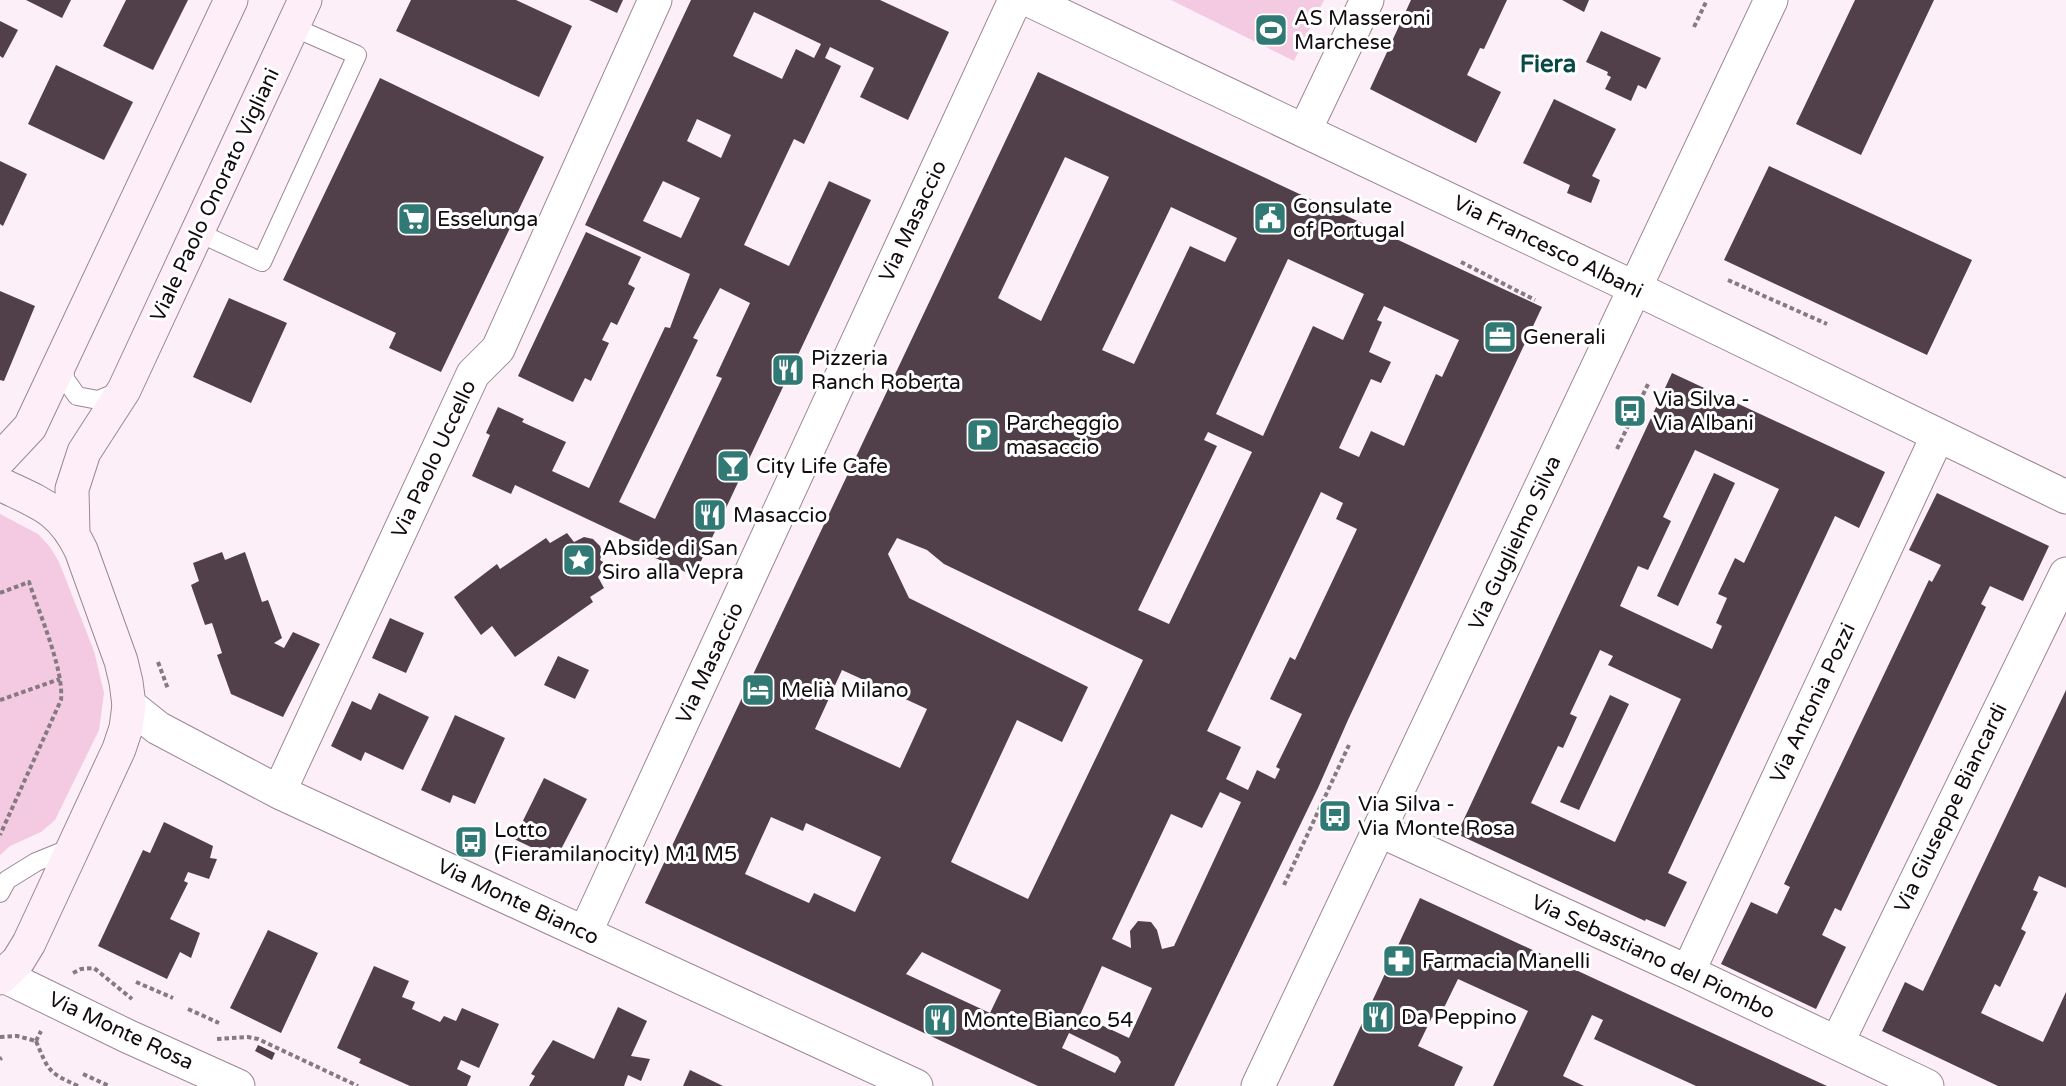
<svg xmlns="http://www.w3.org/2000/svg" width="2066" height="1086" viewBox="0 0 2066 1086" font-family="'Varela Round',sans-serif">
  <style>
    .green { fill: #f4c9e2 }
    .building { fill: #51404a; fill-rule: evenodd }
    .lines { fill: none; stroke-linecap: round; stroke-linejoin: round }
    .lane-casing { stroke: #9c8793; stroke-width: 20 }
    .street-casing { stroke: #9c8793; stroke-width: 35 }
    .secondary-casing { stroke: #9c8793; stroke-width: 35 }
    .path { stroke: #857a80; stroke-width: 4; stroke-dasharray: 4.5 3; stroke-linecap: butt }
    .lane { stroke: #fff; stroke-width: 18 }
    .street { stroke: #fff; stroke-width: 33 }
    .secondary { stroke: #feeef7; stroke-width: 33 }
    .labels { text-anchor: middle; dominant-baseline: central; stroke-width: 6; stroke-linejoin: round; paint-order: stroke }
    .poi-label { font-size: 21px; fill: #120b0f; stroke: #fff; text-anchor: start }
    .street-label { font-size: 21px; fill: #120b0f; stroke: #fff }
    .quarter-label { font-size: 24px; font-weight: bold; fill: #084945; stroke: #fff }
  </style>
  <rect width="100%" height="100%" fill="#fdeff7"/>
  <path class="green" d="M1171 0H1324L1294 61Z
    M0 514 38 534 50 547 59 562 94 651 104 693 99 730 55 820 41 832 10 846 0 855Z"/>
  <path class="building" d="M26 0H71L62 18Z
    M126 0H188L153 70 103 46Z
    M411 0H516L572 26 539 97 396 31Z
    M589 0H623L617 13Z
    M691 0H880L949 32 908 120 860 97 874 68 830 47 825 58 841 66 804 144 794 139 744 245 789 266 829 181 871 200 694 576 649 555 651 549 515 485 511 494 472 476 490 435 486 433 498 407 524 419 522 422 566 442 552 471 589 488 665 327 670 328 690 274 585 225ZM754 12 821 44 814 58 796 49 782 79 733 56ZM697 119 731 135 721 158 687 141ZM663 181 700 198 681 238 643 221ZM720 288 750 303 716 376 722 378 655 519 619 502 698 340 693 338Z
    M1411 0H1507L1484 49 1480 48 1467 75 1501 92 1476 143 1370 89Z
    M1562 0H1589L1584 12Z
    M1855 0H1934L1861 155 1796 124Z
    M0 21 18 30 3 58 0 56Z
    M1601 31 1661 58 1646 89 1638 85 1631 101 1605 89 1611 77 1607 75 1608 72 1586 62Z
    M56 65 133 102 104 160 28 124Z
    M1038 72 1542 307 1348 720 1318 788 1174 1086H1038L645 903ZM1065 157 1109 177 1041 321 998 298ZM1171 207 1237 238 1225 262 1190 246 1134 364 1102 350ZM1288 259 1364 294 1343 340 1313 326 1263 436 1216 414ZM1384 306 1459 340 1442 377 1436 374 1404 446 1371 431 1359 457 1339 448 1371 379 1381 383 1391 362 1369 352 1382 322 1377 320ZM1208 432 1252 452 1169 624 1138 610 1217 446 1204 440ZM1321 492 1343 503 1336 519 1357 529 1295 660 1290 657 1270 699 1302 714 1276 767 1280 769 1275 779 1257 770 1248 790 1226 779 1241 747 1207 731ZM897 538 927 550 944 564 1143 660 1028 899 951 862 1017 720 1062 742 1088 687 909 598 888 554ZM842 670 927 709 900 768 815 729ZM1220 792 1241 802 1174 946 1162 949 1157 930 1151 922 1138 921 1130 931 1131 948 1112 939 1171 814 1202 828ZM771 817 803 831 806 823 881 857 855 912 814 893 809 903 745 874ZM922 952 1001 990 990 1013 906 974ZM1102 966 1152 988 1129 1038 1080 1015ZM1069 1033 1118 1057 1121 1062 1115 1073 1062 1048Z
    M380 78 544 157 441 372 389 348 396 333 283 280Z
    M1554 99 1616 129 1592 176 1600 180 1591 203 1567 193 1570 185 1523 163Z
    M0 161 27 174 3 226 0 224Z
    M1769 166 1972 260 1927 355 1724 260Z
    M586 232 641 257 628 284 635 288 617 325 611 322 602 340 609 343 591 381 585 378 573 402 518 376Z
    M0 291 35 306 4 381 0 380Z
    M229 298 287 323 251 403 193 377Z
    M1672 373 1885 472 1859 528 1835 516 1668 873 1687 882 1665 927 1646 919 1645 921 1457 834ZM1695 450 1779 489 1744 563 1735 558 1718 594 1727 598 1716 623 1722 626 1712 649 1620 606 1638 566 1648 570 1671 521 1663 517ZM1600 650 1613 656 1608 665 1681 699 1615 842 1531 803 1558 746 1563 748 1577 717 1570 714Z
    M1714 473 1735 483 1678 606 1657 596Z
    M1937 493 2049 546 2023 601 1990 586 1981 604 1986 607 1841 911 1835 908 1822 935 1846 947 1816 1009 1721 964 1751 902 1777 914 1790 887 1784 884 1929 580 1932 582 1941 565 1909 550Z
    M567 533 574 542 584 537 593 539 600 546 602 553 600 560 603 562 602 571 598 577 604 588 590 597 593 602 515 657 492 626 481 635 454 597 497 564 500 569 546 538 550 543Z
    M222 552 225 560 245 552 262 602 268 600 282 638 274 643 284 648 293 632 320 644 283 717 231 694 217 655 222 653 212 623 205 625 191 585 199 581 193 563Z
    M390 618 424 633 406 673 372 658Z
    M558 656 589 670 575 699 544 685Z
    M2066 690V888L2039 876 2033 890 2038 892 2021 929 2026 932 2000 987 1995 984 1981 1013 2043 1042 2066 992V1086H1998L1882 1031 1905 982 1923 991Z
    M379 693 429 717 403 770 365 752 361 761 331 746 352 701 371 710Z
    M1610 695 1629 704 1579 810 1560 802Z
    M455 715 505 738 475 804 453 795 450 803 421 790Z
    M544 778 587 799 556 859 514 839Z
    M164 822 213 846 210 858 217 859 209 879 188 872 184 881 188 883 170 919 200 933 191 958 180 952 167 979 98 946 143 850 150 853Z
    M1420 898 1606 984 1827 1086H1696L1594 1039 1603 1020 1592 1015 1563 1076 1584 1086H1493L1528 1011 1458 979 1438 1020 1432 1017 1418 1046 1463 1067 1454 1086H1333Z
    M268 930 318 953 281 1033 230 1008Z
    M374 966 409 981 402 997 415 1002 412 1009 440 1022 444 1016 456 1021 462 1008 499 1024 479 1068 461 1060 457 1069 471 1076 467 1086H410L359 1063 361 1059 337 1048Z
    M618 1007 647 1021 631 1056 650 1059 641 1081 628 1075 624 1086H529L535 1076 531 1074 553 1040 594 1059Z
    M258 1045 275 1053 272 1060 255 1051Z
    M690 1070 723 1086H683Z"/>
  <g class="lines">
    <g class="lane-casing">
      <path id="lane" d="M197 232 262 262 357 55 293 27
        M64 362 65 379 77 396 98 400 120 391
        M0 893 7 880 36 862 73 847"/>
    </g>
    <g class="street-casing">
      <path id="street" d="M1029 0 1635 288 2066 497
        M1305 130 1367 0
        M129 705 158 728 279 792 916 1086
        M279 792 473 374 498 349 655 0
        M1379 830 1688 972 1927 1086
        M585 933 1015 0
        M1688 972 1938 435
        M4 976 127 1036 238 1086
        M1837 1043 2066 574
        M1258 1086 1771 0"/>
    </g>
    <g class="secondary-casing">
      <path id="secondary" d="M0 459 30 427 231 0
        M0 484C39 503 61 508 81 550L121 661 126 682 129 705 126 728 119 749 29 943 18 961 0 978
        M73 533 72 489 84 452 124 390 305 0"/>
    </g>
    <path class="path" d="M1694 27 1707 0
      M1461 262 1535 300
      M1728 280 1827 324
      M1617 449 1649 382
      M0 593 29 582C39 613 64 669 61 700L0 835
      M158 662 168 689
      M0 700 60 679
      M1284 885 1349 745
      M73 973 81 969 94 968 132 999
      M136 982 173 998
      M188 1009 219 1023
      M0 1037 17 1036 36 1041
      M217 1039 248 1037 258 1039 358 1086
      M36 1041 41 1031
      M36 1041C49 1072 48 1072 78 1086
      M0 1059 2 1058
      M83 1074 109 1086"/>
    <use href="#lane" class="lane"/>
    <use href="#street" class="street"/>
    <use href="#secondary" class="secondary"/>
  </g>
  <defs>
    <g id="stadium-square" transform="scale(1.725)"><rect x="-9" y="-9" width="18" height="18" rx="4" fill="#307974" stroke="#fff"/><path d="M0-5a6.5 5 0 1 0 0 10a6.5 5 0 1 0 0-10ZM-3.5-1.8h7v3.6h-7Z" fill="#fff"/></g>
    <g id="civic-square" transform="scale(1.725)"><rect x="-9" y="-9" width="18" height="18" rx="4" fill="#307974" stroke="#fff"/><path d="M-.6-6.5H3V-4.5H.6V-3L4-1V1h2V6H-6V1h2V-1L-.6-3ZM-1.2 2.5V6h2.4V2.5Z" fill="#fff"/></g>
    <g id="supermarket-square" transform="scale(1.725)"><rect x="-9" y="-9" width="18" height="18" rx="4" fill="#307974" stroke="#fff"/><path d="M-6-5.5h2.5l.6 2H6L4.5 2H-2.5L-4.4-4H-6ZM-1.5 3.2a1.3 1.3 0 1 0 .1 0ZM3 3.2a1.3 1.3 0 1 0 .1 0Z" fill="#fff"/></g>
    <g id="office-square" transform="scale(1.725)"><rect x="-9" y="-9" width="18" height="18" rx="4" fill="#307974" stroke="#fff"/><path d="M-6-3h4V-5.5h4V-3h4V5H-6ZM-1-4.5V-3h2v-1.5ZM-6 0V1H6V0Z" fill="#fff"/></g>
    <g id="restaurant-square" transform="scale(1.725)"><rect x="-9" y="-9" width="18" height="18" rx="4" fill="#307974" stroke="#fff"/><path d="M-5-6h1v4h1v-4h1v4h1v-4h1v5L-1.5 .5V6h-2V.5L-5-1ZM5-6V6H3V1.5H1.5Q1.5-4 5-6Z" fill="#fff"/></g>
    <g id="bus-square" transform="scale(1.725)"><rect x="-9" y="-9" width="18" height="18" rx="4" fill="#307974" stroke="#fff"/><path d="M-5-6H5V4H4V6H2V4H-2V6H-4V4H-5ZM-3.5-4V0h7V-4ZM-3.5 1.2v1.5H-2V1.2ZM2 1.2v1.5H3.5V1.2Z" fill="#fff"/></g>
    <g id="parking-square" transform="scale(1.725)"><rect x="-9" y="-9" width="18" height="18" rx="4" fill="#307974" stroke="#fff"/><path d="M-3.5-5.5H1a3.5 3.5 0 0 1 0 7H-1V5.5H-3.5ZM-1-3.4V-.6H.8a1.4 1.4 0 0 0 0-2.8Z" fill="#fff"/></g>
    <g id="bar-square" transform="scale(1.725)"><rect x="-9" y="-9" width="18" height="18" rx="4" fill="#307974" stroke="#fff"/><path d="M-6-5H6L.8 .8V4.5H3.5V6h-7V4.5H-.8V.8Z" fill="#fff"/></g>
    <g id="sight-square" transform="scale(1.725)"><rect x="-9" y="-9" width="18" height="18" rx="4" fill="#307974" stroke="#fff"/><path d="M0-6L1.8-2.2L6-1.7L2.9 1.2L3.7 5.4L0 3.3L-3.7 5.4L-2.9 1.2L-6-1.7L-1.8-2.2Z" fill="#fff"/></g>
    <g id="hotel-square" transform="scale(1.725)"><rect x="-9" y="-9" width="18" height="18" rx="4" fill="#307974" stroke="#fff"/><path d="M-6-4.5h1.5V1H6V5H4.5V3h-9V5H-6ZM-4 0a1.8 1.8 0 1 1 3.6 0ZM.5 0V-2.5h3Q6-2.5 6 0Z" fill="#fff"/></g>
    <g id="pharmacy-square" transform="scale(1.725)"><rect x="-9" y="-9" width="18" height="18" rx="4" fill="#307974" stroke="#fff"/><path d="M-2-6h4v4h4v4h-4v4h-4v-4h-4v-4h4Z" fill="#fff"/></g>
  </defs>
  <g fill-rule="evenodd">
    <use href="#stadium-square" x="1271" y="30"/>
    <use href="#civic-square" x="1270" y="218"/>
    <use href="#supermarket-square" x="414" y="219"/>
    <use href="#office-square" x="1500" y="337"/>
    <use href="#restaurant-square" x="788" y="370"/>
    <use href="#bus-square" x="1630" y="411"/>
    <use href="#parking-square" x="983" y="435"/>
    <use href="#bar-square" x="733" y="466"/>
    <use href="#restaurant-square" x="710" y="515"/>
    <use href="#sight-square" x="579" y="560"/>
    <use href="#hotel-square" x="758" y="690"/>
    <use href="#bus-square" x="1335" y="816"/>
    <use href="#bus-square" x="471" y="842"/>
    <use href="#pharmacy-square" x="1399" y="961"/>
    <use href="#restaurant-square" x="1378" y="1017"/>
    <use href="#restaurant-square" x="940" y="1020"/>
  </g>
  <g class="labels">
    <g class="poi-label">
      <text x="1294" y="18">AS Masseroni<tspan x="1294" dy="24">Marchese</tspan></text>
      <text x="1293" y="206">Consulate<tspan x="1293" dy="24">of Portugal</tspan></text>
      <text x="437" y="219">Esselunga</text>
      <text x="1523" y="337">Generali</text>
      <text x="811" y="358">Pizzeria<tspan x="811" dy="24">Ranch Roberta</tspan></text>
      <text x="1653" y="399">Via Silva -<tspan x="1653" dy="24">Via Albani</tspan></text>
      <text x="1006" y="423">Parcheggio<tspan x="1006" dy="24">masaccio</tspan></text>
      <text x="756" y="466">City Life Cafe</text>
      <text x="733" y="515">Masaccio</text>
      <text x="602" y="548">Abside di San<tspan x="602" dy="24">Siro alla Vepra</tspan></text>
      <text x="781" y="690">Melià Milano</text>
      <text x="1358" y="804">Via Silva -<tspan x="1358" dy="24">Via Monte Rosa</tspan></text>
      <text x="494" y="830">Lotto<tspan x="494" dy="24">(Fieramilanocity) M1 M5</tspan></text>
      <text x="1422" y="961">Farmacia Manelli</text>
      <text x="1401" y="1017">Da Peppino</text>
      <text x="963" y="1020">Monte Bianco 54</text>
    </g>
    <g class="street-label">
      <text transform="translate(215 195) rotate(-65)">Viale Paolo Onorato Vigliani</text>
      <text transform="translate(913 221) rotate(-65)">Via Masaccio</text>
      <text transform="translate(1548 247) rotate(26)">Via Francesco Albani</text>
      <text transform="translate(434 459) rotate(-65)">Via Paolo Uccello</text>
      <text transform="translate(1515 543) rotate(-65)">Via Guglielmo Silva</text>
      <text transform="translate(710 663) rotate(-65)">Via Masaccio</text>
      <text transform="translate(1813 703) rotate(-65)">Via Antonia Pozzi</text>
      <text transform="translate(1951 808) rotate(-64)">Via Giuseppe Biancardi</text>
      <text transform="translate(518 902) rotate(25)">Via Monte Bianco</text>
      <text transform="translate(1653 957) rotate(25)">Via Sebastiano del Piombo</text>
      <text transform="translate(121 1031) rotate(25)">Via Monte Rosa</text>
    </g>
    <g class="quarter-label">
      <text x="1548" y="64">Fiera</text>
    </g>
  </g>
</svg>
